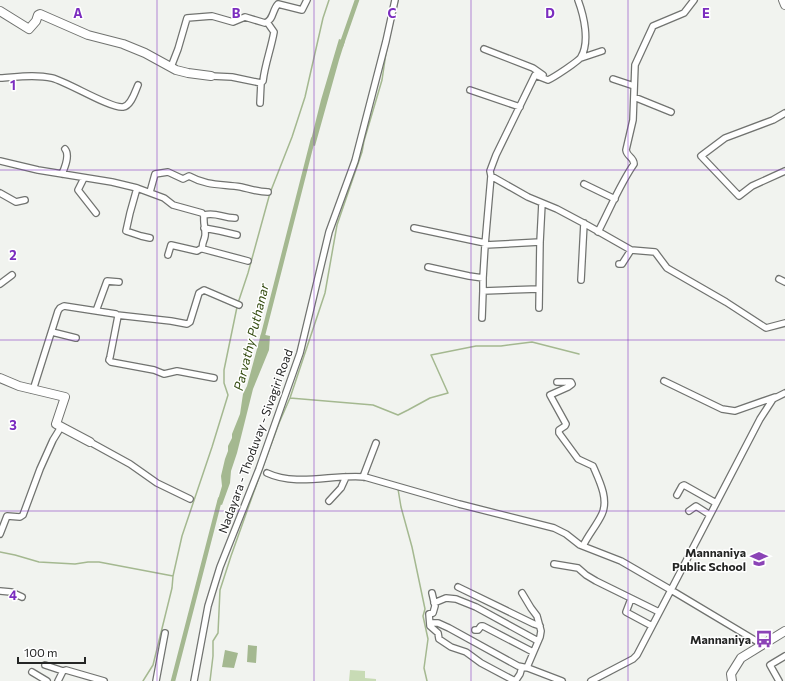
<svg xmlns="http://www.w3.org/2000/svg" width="785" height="681" viewBox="0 0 785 681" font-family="Commissioner,sans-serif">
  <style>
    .green { fill: #c8dbb5 }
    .water { fill: #a4b890 }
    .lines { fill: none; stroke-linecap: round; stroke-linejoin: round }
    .stream { stroke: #a4b890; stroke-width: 1.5 }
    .canal { stroke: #a4b890; stroke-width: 4.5 }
    .street-casing { stroke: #717370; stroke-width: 8 }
    .secondary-casing { stroke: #717370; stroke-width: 10 }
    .street { stroke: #fff; stroke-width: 5.5 }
    .secondary { stroke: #fff; stroke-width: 8 }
    .grid { fill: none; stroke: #7b2cbf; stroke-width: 1; stroke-opacity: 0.55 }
    .labels { text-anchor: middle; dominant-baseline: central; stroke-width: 3; stroke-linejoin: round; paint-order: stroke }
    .street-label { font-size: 12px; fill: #242524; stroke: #fff }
    .poi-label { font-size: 12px; font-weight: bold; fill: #242524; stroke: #fff; text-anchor: end }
    .water-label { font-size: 13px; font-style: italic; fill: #334b0f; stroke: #fff }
    .grid-label { font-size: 13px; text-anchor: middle; font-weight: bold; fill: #7b2cbf; stroke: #fff; stroke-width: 3; stroke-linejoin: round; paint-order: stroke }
  </style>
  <rect width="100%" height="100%" fill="#f1f3ef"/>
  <path class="green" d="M350 670 365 671V678L376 679V681H349Z"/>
  <path class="water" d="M339 39 345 41 339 60 315 146 310 144 321 100Z
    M261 334 270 336 269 350 253 389 237 453 231 471 230 483 222 505 217 503 222 486 221 476 225 459 228 451V446L232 438V434L240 414 243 394 247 386Z
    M248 645 257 646 256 663 247 662Z
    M225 650 238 653 234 668 222 667Z"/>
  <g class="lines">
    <path class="stream" d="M238 303 248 273 270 193 292 137 305 97 323 18 329 0
      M290 398 373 405 398 415 408 410 430 398 448 393 431 355 476 346H501L532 342 579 354
      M398 489 401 507 412 547 425 609 423 616 428 639 424 668 427 681
      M0 552 15 555 39 562 75 564 88 562H99L173 576 182 536 212 447 228 395 224 383V370L237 307
      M143 681 153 665 172 588 173 576
      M210 681 213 656V641L218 633 220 590 231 556 257 483 279 423 290 398 325 293 337 225 362 152 364 141 382 80 386 53 398 0"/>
    <path class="canal" d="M341 46 357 0
      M262 339 313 139
      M173 681 220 499"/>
    <g class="street-casing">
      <path id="street" d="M578 0C584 16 590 42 581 57 579 61 553 78 548 80L535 75 496 155 490 171 491 176 528 197 557 209 587 225 631 250 655 252 667 268 726 302 766 328 785 323
        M484 49 533 68 543 75
        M581 58 602 51
        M171 67 178 49 187 18 212 16 233 22 245 17 265 23C274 20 272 10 278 4L302 10 307 0
        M211 76 232 77 261 83 260 103
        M0 78C17 77 35 74 52 78 68 82 111 109 123 107 131 106 135 92 138 85
        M613 79 634 86
        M261 83 263 81C265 64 271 49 274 32L267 22
        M470 90 520 107
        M634 97 671 112
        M785 113 773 120 725 138 701 156 739 196 752 186 785 171
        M0 161 38 170 112 182 137 188 164 198 173 205 202 213 204 216C203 224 206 230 205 236 204 242 201 244 203 249L248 261
        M62 174C65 167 70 155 65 149
        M491 176 485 245 540 242 542 203
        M84 178 78 190 96 213
        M584 184 615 199
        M137 188 130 213 126 231 141 236 150 238
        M150 192 155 174 168 172 183 179 189 176C207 186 221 184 241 187 250 189 258 192 268 192
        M0 193 16 202 25 200
        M204 215C217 212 222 218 235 218
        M204 228 220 231 237 235
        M414 228 485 243
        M598 232C610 209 620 184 634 164 634 157 627 157 626 150L633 120 635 65 653 26 684 13 694 0
        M168 255 171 245 197 251 202 248
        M619 264H622L631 250
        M428 267 469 276 483 278 485 245
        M483 278V291L539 289
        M779 279 785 282
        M581 280 584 223
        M0 284 12 275
        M539 308 540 242
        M96 311 107 281 119 282
        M117 315 171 321 187 324 190 322 199 293 204 290 239 305
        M482 318 483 291
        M52 332 76 338
        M664 381 722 409 735 411 775 397
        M557 382H571L572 384 568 387 550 395 566 424 565 426 559 430V433L578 459 593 466C599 480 609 499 602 514 597 525 588 535 583 546
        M33 390 58 311 60 308 64 306 116 314 118 316 110 357 109 360 111 362 154 370 164 374 177 371 214 378
        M90 442 130 464 157 483 190 499
        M267 473C297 487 333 474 365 477L459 504 554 528 566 534 580 545 621 561 671 590 637 655 633 659 591 681
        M363 477 376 443
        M677 495 682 486 684 485 716 503
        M329 501 341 488 346 477
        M689 511 696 506 710 515
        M0 534 7 516 20 517 23 515 40 469 53 440 61 427
        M554 564 578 568 586 575 596 581 659 612
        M458 587 534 624 540 626
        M0 591 11 592 22 597
        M432 593 435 606 433 613 429 614 430 626 438 633 439 639 451 647 466 652 481 663 513 680H516L520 674 522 667
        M522 593 531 608 537 616 541 631 540 637 528 665V668
        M631 599 626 612 652 626
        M434 603 446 598 456 599 476 607 538 641
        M430 623H438L449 628 518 666 528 668 562 681
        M475 630H478L481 626H483L533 652
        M763 645 671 590 760 419 773 399 785 393
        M45 665 63 671
        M32 672 47 681
        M58 681 63 671 66 670 104 681
        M156 681 165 633
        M194 681 208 606 220 567 259 469 300 353 329 232 355 161 386 41 395 0
        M779 681 770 665 785 656"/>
    </g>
    <g class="secondary-casing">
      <path id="secondary" d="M783 0 785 5
        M0 11 29 29 36 21 38 15 40 14 88 35 123 44 145 53 176 70 188 73 211 76
        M0 378 19 386 65 397 56 424 90 442
        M732 681 731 674 741 658 785 631"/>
    </g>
    <use href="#street" class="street"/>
    <use href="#secondary" class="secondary"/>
  </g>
  <path class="grid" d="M157 0V681M314 0V681M471 0V681M628 0V681M0 170H785M0 340H785M0 511H785"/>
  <defs>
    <g id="school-bare" transform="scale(1.38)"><path d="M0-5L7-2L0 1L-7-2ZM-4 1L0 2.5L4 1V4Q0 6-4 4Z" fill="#8b43b6" stroke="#fff" stroke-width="2.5" paint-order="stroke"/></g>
    <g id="bus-bare" transform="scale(1.38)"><path d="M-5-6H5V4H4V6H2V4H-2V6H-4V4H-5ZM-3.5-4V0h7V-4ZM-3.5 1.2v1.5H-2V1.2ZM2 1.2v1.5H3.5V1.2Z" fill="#8b43b6" stroke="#fff" stroke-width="2.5" paint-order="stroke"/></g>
  </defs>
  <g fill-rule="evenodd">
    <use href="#school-bare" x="759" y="559"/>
    <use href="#bus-bare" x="764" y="639"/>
  </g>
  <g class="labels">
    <g class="street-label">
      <text transform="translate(255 441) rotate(-70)">Nadayara - Thoduvay - Sivagiri Road</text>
    </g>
    <g class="poi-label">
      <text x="746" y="552">Mannaniya<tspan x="746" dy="14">Public School</tspan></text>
      <text x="751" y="639">Mannaniya</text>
    </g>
    <g class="water-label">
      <text transform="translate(251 337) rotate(-76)">Parvathy Puthanar</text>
    </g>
  </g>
  <g class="grid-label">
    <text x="78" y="18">A</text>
    <text x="236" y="18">B</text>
    <text x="392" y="18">C</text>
    <text x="550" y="18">D</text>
    <text x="706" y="18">E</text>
    <text x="13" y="90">1</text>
    <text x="13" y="260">2</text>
    <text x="13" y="430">3</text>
    <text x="13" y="600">4</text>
  </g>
  <path d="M18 657v6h67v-6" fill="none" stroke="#242524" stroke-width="2"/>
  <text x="24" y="657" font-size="12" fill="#242524" stroke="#ffffff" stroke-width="3" paint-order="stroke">100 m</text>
</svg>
